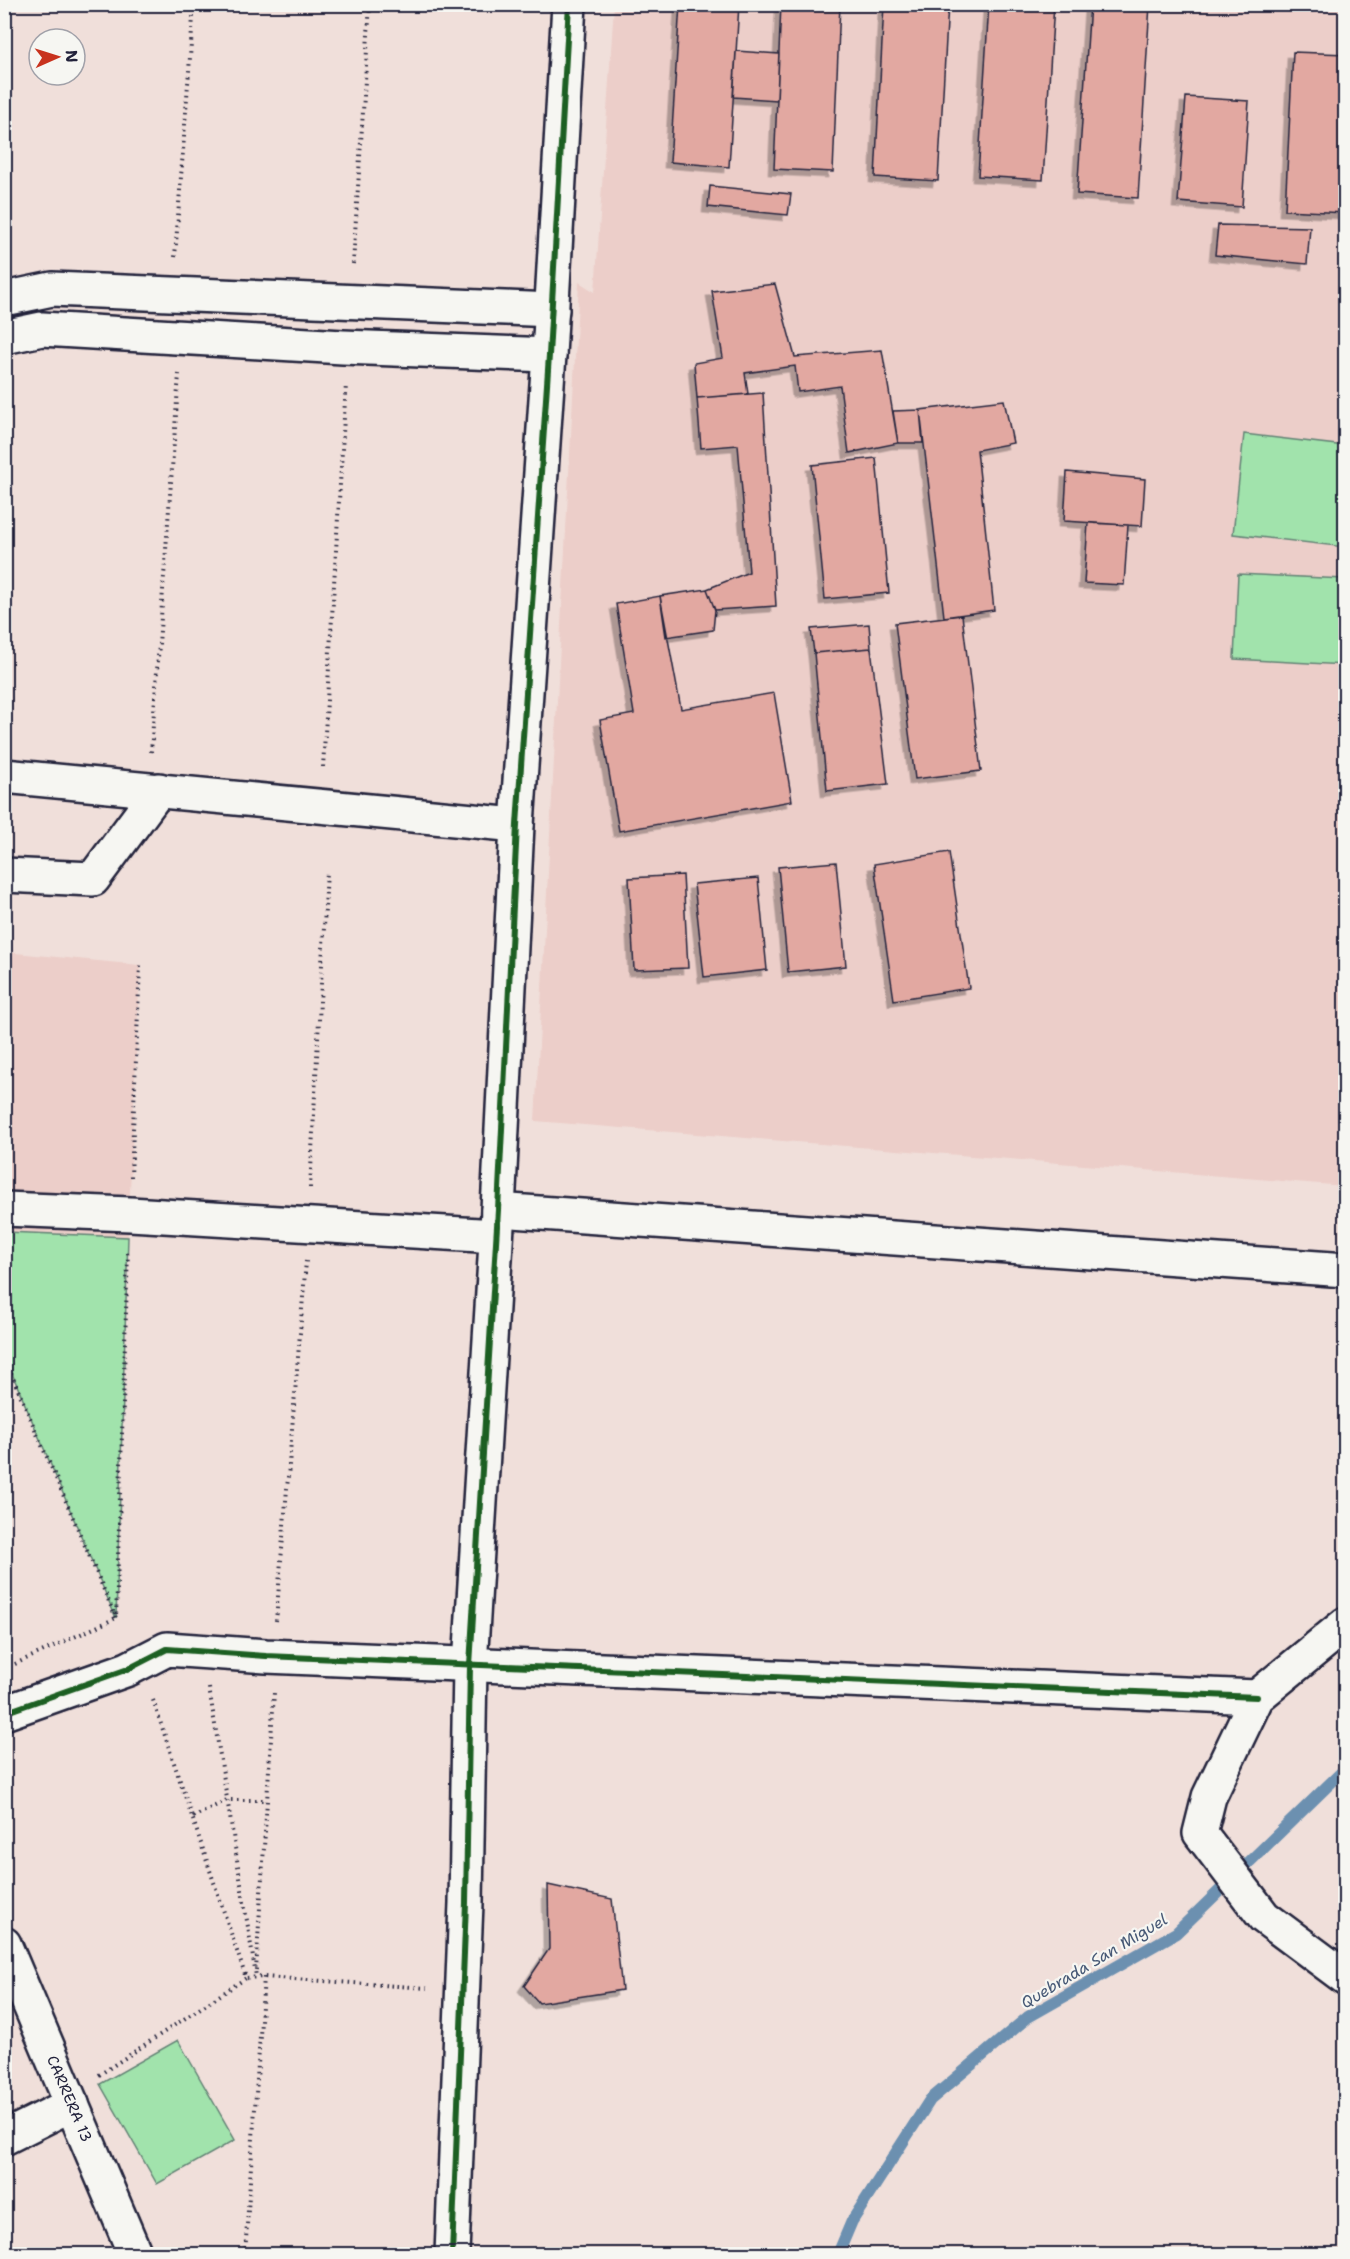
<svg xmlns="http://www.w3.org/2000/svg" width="1350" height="2259" viewBox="0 0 1350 2259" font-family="'Shantell Sans',sans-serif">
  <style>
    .built { fill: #eccec9 }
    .green { fill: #a1e3ac; stroke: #628274; stroke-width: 1.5 }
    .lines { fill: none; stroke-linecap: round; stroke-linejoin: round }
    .stream { stroke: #6c90b0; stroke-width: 12 }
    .building { fill: #e2a8a1; stroke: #22223b; stroke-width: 1.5; filter: url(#shadow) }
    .minor-casing { stroke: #22223b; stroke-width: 38 }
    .path { stroke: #22223b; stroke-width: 4; stroke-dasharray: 1.5 4.5; stroke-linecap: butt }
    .minor { stroke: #f6f6f2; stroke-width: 33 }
    .cycleway-casing { stroke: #f6f6f2; stroke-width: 10 }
    .cycleway { stroke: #1b5e20; stroke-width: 6 }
    .labels { text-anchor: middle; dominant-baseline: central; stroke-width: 4.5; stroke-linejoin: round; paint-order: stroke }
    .street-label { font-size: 15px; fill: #22223b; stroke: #f6f6f2 }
    .water-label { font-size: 16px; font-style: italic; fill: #475976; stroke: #f6f6f2 }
  </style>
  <defs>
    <filter id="shadow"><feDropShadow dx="-5.5" dy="5.5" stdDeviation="0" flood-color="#0004"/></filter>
  </defs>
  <rect width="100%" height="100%" fill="#f0dfda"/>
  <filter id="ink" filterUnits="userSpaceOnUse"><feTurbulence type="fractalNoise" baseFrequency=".0167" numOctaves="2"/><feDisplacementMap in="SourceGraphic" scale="12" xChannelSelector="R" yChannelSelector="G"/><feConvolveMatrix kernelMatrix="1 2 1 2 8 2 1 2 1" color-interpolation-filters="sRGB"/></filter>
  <g filter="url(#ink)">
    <path class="built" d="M614 5H1345V1186L535 1121 579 282 595 292Z
      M5 952 140 965 128 1237 5 1232Z"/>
    <path class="green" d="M1244 434 1345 446V547L1233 534Z
      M1238 574 1345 579V665L1234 659Z
      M5 1232 128 1237 116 1618 5 1357Z
      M178 2040 235 2140 157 2184 100 2084Z"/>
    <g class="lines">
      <path class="stream" d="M838 2254 852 2221 930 2100 1028 2017 1176 1933 1346 1768"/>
    </g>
    <path class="building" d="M680 4H739L729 167 670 162Z
      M781 4H840L833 172 774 169Z
      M884 4H948L938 181 875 177Z
      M989 4H1054L1043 180 978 176Z
      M1090 4H1150L1138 198 1077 194Z
      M736 51 779 54 777 100 733 97Z
      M1293 52 1346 54V213L1285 210Z
      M1186 97 1249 101 1242 207 1178 202Z
      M710 186 791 194 788 215 708 207Z
      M1218 225 1310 227 1307 264 1215 255Z
      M775 284 795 357 882 350 898 443 849 453 840 386 798 392 795 366 745 373 748 394 697 398 694 363 723 358 712 291Z
      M763 393 776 606 715 610 707 589 749 572 738 445 701 448 697 398Z
      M1004 400 1013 443 977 450 994 610 944 617 920 410Z
      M920 410 923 443H898L893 411Z
      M876 458 889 593 825 599 812 465Z
      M1067 472 1145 479 1142 526 1064 521Z
      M1088 523 1128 525 1124 585 1084 583Z
      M707 589 715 610 713 630 666 637 660 596Z
      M660 596 681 709 774 693 792 801 619 831 600 720 634 714 616 604Z
      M962 615 981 771 915 779 895 623Z
      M869 624 871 648 814 653 811 629Z
      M871 648 888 784 827 791 814 653Z
      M949 852 969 988 894 1000 874 864Z
      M836 862 846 966 788 972 778 867Z
      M683 875 688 968 634 970 629 878Z
      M758 878 767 970 704 977 694 884Z
      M548 1885 612 1899 622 1990 539 2003 524 1986 549 1949Z"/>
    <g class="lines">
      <g class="minor-casing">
        <g id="minor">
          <path d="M4 299 52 289 552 310"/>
          <path d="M4 337 42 329 343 347 549 355"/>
          <path d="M4 776 517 825"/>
          <path d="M4 875 93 879 159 790"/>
          <path d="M4 1209 130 1214 496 1236"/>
          <path d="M498 1210 1346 1270"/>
          <path d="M1346 1624 1257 1697 1209 1797 1200 1833 1264 1917 1346 1978"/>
          <path d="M4 1713 128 1669 167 1649 266 1656 1257 1697"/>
          <path id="s1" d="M4 1944 135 2254"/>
          <path d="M4 2138 72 2104"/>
          <path d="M452 2254 466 1903 470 1665 498 1210 517 825 549 355 569 4"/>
        </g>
      </g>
      <path class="path" d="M175 257 194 4
        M353 264 370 4
        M151 752 179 374
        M323 767 346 384
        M131 1177 140 965
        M310 1188 327 871
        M4 1357 116 1618 128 1251
        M276 1621 306 1261
        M4 1669 116 1618
        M209 1688 256 1976
        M153 1700 246 1978 264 1977 427 1988
        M193 1817 227 1800H267
        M256 1970 274 1693
        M99 2075 246 1978
        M245 2254 264 1977"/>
      <use href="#minor" class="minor"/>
      <g class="cycleway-casing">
        <path id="cycleway" d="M4 1713 128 1669 167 1649 266 1656 1257 1697
          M452 2254 466 1903 470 1665 498 1210 517 825 549 355 569 4"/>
      </g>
      <use href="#cycleway" class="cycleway"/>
    </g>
  </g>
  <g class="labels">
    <g class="street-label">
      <text stroke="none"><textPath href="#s1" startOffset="168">CARRERA 13</textPath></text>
    </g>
    <g class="water-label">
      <text transform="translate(1094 1961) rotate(-31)">Quebrada San Miguel</text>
    </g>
  </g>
  <rect width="1350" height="2259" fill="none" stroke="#f6f6f2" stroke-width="24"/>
  <rect x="12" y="12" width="1326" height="2235" fill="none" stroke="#22223b" stroke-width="2" filter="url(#ink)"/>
  <g transform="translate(57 57) rotate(87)"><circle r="28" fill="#f6f6f2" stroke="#a1a1a9" stroke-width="1.5"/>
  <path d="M0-4.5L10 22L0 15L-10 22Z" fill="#c8321e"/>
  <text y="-9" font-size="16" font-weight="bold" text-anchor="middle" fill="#22223b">N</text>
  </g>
</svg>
